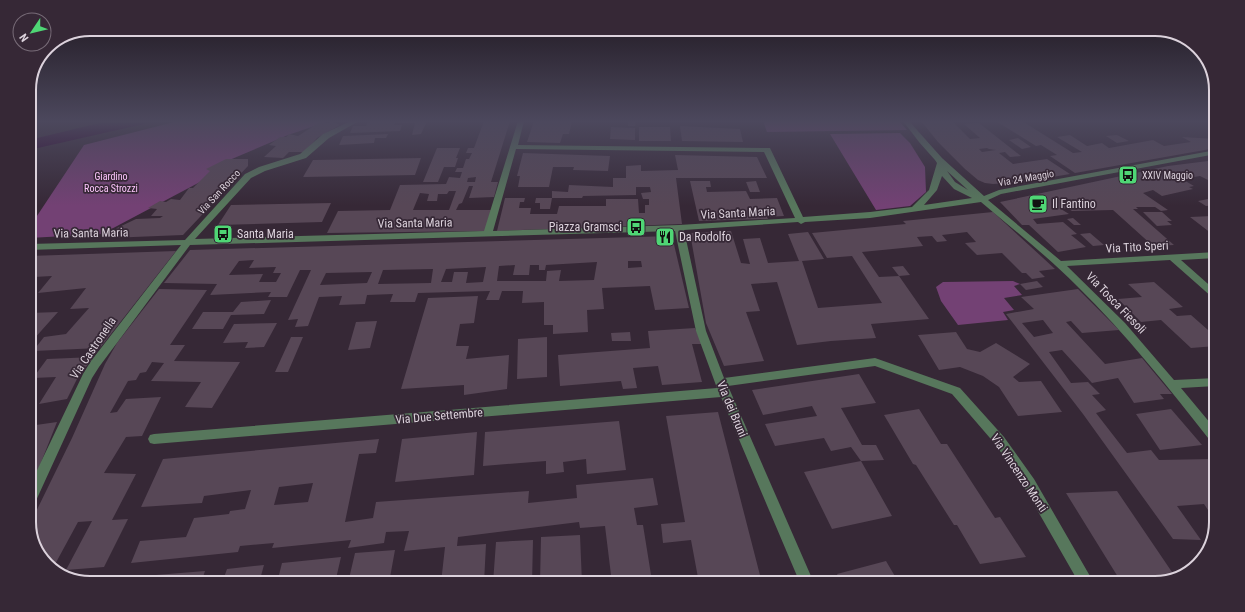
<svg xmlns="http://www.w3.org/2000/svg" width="1245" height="612" viewBox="0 0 1245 612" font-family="'Roboto Condensed',sans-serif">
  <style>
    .green { fill: #734174 }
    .water { fill: #2d002f }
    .building { fill: #574756; fill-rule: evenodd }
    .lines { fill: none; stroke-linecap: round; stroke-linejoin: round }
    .minor { fill: #57775c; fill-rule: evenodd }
    .labels { text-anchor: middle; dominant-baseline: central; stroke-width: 3.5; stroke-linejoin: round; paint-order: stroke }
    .far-poi-label { font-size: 10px; fill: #dcd2dc; stroke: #362836; text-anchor: start }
    .far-park-label { font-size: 10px; fill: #fdc6fc; stroke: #362836 }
    .far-street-label { font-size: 10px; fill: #dcd2dc; stroke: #362836 }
    .poi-label { font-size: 12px; fill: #dcd2dc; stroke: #362836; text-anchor: start }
    .street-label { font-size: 12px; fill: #dcd2dc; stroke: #362836 }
    .rim { fill: none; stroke: #dcd2dc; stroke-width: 2 }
  </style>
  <rect width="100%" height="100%" fill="#362836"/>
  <path class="green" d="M178 121H329L288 135 220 164 200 182 102 234 29 238V228L84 145Z
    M763 121H899L907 130 767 132Z
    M900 133 910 143 925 167 926 192 910 206 876 210 830 134Z
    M1013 281 1020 284 1014 286 1022 295 1004 298 1014 310 1003 312 1008 320 958 325 941 301 936 287 943 282Z"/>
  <path class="water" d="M108 121H157L29 150V140Z"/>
  <path class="building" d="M331 121 340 125 317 138 305 152H289L283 158 264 157 276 146 269 145 280 137H286L289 134 298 136 320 122 329 123Z
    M368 121H396L394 125H402L400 131 350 133 353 126H366Z
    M397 121H427L421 134 412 135 415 123H396Z
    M484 121H510L491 182H498L494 197 469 198 473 186H469L462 203 459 204 456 210H491L485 231 327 233 338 211 390 210 400 185 446 184 449 177 460 178 462 172H455L457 168H463L466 159H469L472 153H466L468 148H474ZM476 177 475 182H467L468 178ZM449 191H456L449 210H413L420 193 429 194 427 201H437L438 194H447Z
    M534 121H572L569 134H563L560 143 527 142Z
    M628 121H636L635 126H628Z
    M921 121H952L970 139 980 138 964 124 979 123 1021 156 1010 157 1005 152 999 153 1013 164 1047 159 1070 174 1023 182 993 184 985 183 978 180 965 169 938 142ZM987 148 989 149 996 150 982 152 979 149Z
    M996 121H1022L1073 153 1082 152 1057 137 1070 135 1087 146 1102 143 1109 148 1153 140 1164 146 1191 142 1182 137 1216 139V148L1075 173 1050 156 1057 155 1041 145 1036 146Z
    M680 126 740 129 743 142 682 141Z
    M611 127 635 128V140L610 139Z
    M639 127H670L671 141H639Z
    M388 134 386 138H375L374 143 339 145 343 136Z
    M1117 135 1129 141 1117 143 1106 136Z
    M1018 138 1031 147 1022 149 1009 140Z
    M437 148H460L456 158H458L455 167H444L438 182H423Z
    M523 153 610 156 608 171 573 170 574 167H553L549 187H518L520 176H517Z
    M675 155 757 157 767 178H676L682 224 497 231 505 198H525L524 202H520L519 208H531L530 214H557L559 206H606V199H638L639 213H645V205H649V199H643L641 193 651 192 650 187H636V195L583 196 582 198H552L550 209H540V203H535L536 198H552V191L568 192 569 185 613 187V178H626V166L641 165V171L678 170Z
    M421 158 415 175 303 177 313 160Z
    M226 159H248V166L183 235 109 238 117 228 136 219 160 218 163 216H151L157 209 148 208 160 201 166 202 171 199 180 200 189 188H193L210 171 206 169Z
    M1216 160V184L1200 176 1182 179 1194 186 1189 187 1193 189 1162 196 1153 190 1143 193 1168 210 1161 211 1155 207H1136L1138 209H1133L1174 245 1153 246 1113 210 1072 211 1067 208 1061 209 1069 214 1033 219 1037 224 1063 222 1077 234 1071 235 1086 247 1058 252 1029 225H1022L1000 202 1168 166Z
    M690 181H710L711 187H706L707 192 746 191 750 199 777 198 784 216 767 217 768 219 699 221Z
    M756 181 760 192H750L746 182Z
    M1208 199 1216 203V205L1206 206 1198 201Z
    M331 203 322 222 218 225 231 205Z
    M993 212 1055 269 1039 271 1045 277 1032 279 1026 273H1022L1002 253 977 255 965 243 976 242 967 232 942 235 947 241 937 242 932 236 917 237 923 246 862 252 879 277 899 276 892 267 903 266 910 275 899 276 929 319 871 324 876 338 831 341 797 345 777 282 751 284 760 311 746 312 764 361 724 366 706 323 690 233 731 231 741 263 750 264 743 239 760 238 768 263 799 261 788 234 808 232 824 259 802 261 818 308 882 303 852 256 827 258 812 233 906 224 903 221Z
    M1143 212H1162L1172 221H1167L1172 225 1157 226Z
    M1212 216 1216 218V237L1190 217Z
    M1073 218 1081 225H1074L1067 219Z
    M1090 233 1104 245 1093 246 1080 234Z
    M672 236 689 308 655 310 650 286 602 288 604 309 587 310 588 332 553 334V325H544V302L522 303 523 291H502L499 300H486L490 291 418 293 415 302H390L393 294 367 295 365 304 339 305 342 296 319 297 308 326 295 327 298 319 288 320 311 270H300L287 297H268L271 292 210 295 217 284 164 283 190 250ZM254 260 249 268 276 267 273 273H281L276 282H259L263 274 229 275 239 261ZM628 261H641L642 267 628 268ZM597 262 594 280 559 281 561 270 547 271 546 281H497L499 266 515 265 513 275H529L530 265H539V270H545L546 265ZM486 267 483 282 466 283 468 272H454L452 282H441L446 269ZM433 269 431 283 378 284 383 270ZM372 272 367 283 320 285 326 273Z
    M176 251 100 348 33 351 44 337 66 334 89 308 70 309 86 288 38 293 52 276 34 277 29 280V256Z
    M1037 281 1043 287 1026 290 1020 284Z
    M1154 282 1183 307 1169 309 1177 316 1191 315 1216 337V346L1191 348 1161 320 1141 322 1118 299 1142 297 1128 284Z
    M159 289 207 290 170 345H185L174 361 240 362 212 408 185 407 201 382 151 381 164 363 152 362 146 372 140 373 136 380 128 381 110 413 117 412 126 399 161 397 142 436 126 437 104 473 136 474 112 520 128 519 104 567 66 570 92 521 78 522 53 568 39 556 29 526 72 438 105 364 117 343Z
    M1078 289 1119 330 1082 333 1071 321 1066 322 1105 364 1142 358 1172 394H1160L1164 399 1134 403 1118 378 1092 383 1062 350 1049 352 1071 383 1088 382 1100 394 1092 395 1106 410 1096 413 1127 453 1151 450 1159 460 1212 459 1216 465V522L1204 504 1177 506 1201 540 1173 539 1083 414 1006 314 1034 309 1021 297ZM1043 320 1053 333 1034 337 1022 323Z
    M478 296 474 323 460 324 456 346H469L466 359 509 355 507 389 464 395V385L401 389 428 298Z
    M271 300 264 314 231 315 223 329H192L203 312H233L241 302Z
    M58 312 33 340 29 341V313Z
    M377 321 370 348 348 350 356 322Z
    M277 323 264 347 245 348 248 342 223 343 234 324Z
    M695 328 702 344H692L702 382 662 385 658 366 633 368 637 388 623 389 621 381 560 386 558 355 650 348 648 331Z
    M630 332 631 341H612L611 333Z
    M956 332 967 349 980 352 996 343 1030 364 1013 377 1019 382 1041 381 1062 412 1018 416 999 387 983 376 960 367 939 370 918 335Z
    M291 337H303L288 372H275Z
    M547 337V377L517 379 518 339Z
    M94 357 79 375 67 399 39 404 56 377 33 378 47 359Z
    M859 374 876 403 841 408 862 445H876L884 460 861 461 851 447 831 451 824 438 775 446 765 424 817 416 812 406 763 415 752 390Z
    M919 409 941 444H947L995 518 1000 517 1026 557 980 564 957 525H954L916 465 913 464 884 415Z
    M1171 409 1202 445 1160 450 1136 414Z
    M718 412 762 583H699L691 540 663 543 661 524 685 522 666 416Z
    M619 421 626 470 587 474 586 459 563 462 564 472 546 474V461L483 466 485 432Z
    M57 422 38 470 29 486V426Z
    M477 432 474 475 395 482 402 439Z
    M379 439 376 453 359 454 345 522 373 518 376 502 529 491 528 503 577 498 576 485 653 478 658 505 634 508 637 525H643L652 581 612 583 605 526 580 528 579 522 458 537 457 546 486 544 484 583H441L445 547 404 551 409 531 386 532 384 543 348 548 351 540 272 548 274 543 240 546 238 552 131 563 140 541 186 537 194 518 229 514 230 511 245 509 251 490 204 496 202 503 141 507 163 459ZM313 483 308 502 274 505 279 487Z
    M861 461 892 516 832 529 804 472Z
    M1117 491 1174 575 1118 577 1066 493Z
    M580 535 582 583H540L541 537Z
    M533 540 532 583H493L496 542Z
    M395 550 389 583H348L355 553Z
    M341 557 335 583H277L282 563Z
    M886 561 899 583H842L837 574Z
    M264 565 259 583H222L227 569Z
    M205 571 201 583H90L82 581Z"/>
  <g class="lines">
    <path class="minor" d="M351 121H359L329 138 306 158 265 171 251 178 195 239 484 231 518 121H524L518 145 770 148 803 217 870 212 912 207 929 190 937 163 935 160 919 142 903 121H909L942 158 984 196 999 190 1216 150V154L1001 194 988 200 1061 261 1216 252V258L1181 260 1216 291V299L1213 298 1170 260 1067 266 1125 323 1174 380 1216 378V386L1181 388 1216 430V444L1212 443C1169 388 1126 334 1077 286 1047 256 1013 229 981 202L870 218 805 222 801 224 798 222 684 230 706 331 724 378 875 358 960 388 1004 437 1034 479 1094 583H1079L1024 487 996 445 952 394 875 366 728 386 814 583H800L721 397 154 444 150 443 148 439 150 435 154 434 717 388 696 331 675 231 190 245 99 367 92 378 34 505 29 507V487L83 374 91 361 181 245 29 250V244L185 240 245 174 259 167 300 154 323 134ZM516 149 764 152 795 218 679 225 493 231ZM947 171 968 190 955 182ZM942 176 954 189 972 198 924 205 937 190Z"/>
  </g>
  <linearGradient id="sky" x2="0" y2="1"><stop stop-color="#1e161e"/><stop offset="0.59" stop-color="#4c485d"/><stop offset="1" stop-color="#4c485d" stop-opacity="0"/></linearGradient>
  <rect width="1245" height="206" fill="url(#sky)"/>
  <defs>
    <g id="bus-square" transform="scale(1)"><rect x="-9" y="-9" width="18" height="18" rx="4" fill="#4fd675" stroke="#362836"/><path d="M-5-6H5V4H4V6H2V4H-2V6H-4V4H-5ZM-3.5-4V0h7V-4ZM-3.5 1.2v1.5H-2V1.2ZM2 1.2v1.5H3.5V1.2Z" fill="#111"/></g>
    <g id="cafe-square" transform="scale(1)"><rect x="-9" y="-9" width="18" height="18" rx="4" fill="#4fd675" stroke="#362836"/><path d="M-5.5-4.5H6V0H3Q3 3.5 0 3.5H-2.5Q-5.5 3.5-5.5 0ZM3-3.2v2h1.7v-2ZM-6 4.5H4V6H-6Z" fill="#111"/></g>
    <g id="restaurant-square" transform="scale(1)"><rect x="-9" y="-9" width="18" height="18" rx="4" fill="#4fd675" stroke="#362836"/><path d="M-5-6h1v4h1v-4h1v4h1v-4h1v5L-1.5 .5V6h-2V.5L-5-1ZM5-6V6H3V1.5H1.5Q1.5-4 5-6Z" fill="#111"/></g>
  </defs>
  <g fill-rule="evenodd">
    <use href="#bus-square" x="1128" y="175"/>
    <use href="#cafe-square" x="1038" y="204"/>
    <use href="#bus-square" x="636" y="227"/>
    <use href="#bus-square" x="223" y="234"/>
    <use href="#restaurant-square" x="665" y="237"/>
  </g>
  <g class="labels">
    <g class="far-poi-label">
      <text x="1142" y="175">XXIV Maggio</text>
    </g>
    <g class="far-park-label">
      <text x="111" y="176">Giardino<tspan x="111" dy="12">Rocca Strozzi</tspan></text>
    </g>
    <g class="far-street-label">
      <text transform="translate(1026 178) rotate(-10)">Via 24 Maggio</text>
      <text transform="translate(219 192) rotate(-47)">Via San Rocco</text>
    </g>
    <g class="poi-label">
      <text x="1052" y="204">Il Fantino</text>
      <text x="622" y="227" text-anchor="end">Piazza Gramsci</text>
      <text x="237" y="234">Santa Maria</text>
      <text x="679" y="237">Da Rodolfo</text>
    </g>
    <g class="street-label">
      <text transform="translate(738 213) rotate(-3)">Via Santa Maria</text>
      <text transform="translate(415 223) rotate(-1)">Via Santa Maria</text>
      <text transform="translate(91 233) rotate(-1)">Via Santa Maria</text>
      <text transform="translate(1137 247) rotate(-3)">Via Tito Speri</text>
      <text transform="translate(1116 303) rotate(46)">Via Tosca Fiesoli</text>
      <text transform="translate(93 348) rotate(-56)">Via Castronella</text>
      <text transform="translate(732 409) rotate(67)">Via dei Bruni</text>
      <text transform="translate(439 416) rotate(-5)">Via Due Settembre</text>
      <text transform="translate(1019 473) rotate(56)">Via Vincenzo Monti</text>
    </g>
  </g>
  <path d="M0 0H1245V612H0ZM90 36H1155A54 54 0 0 1 1209 90V522A54 54 0 0 1 1155 576H90A54 54 0 0 1 36 522V90A54 54 0 0 1 90 36Z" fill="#362836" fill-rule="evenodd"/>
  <path class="rim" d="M90 36H1155A54 54 0 0 1 1209 90V522A54 54 0 0 1 1155 576H90A54 54 0 0 1 36 522V90A54 54 0 0 1 90 36Z"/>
  <g transform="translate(32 32) rotate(235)"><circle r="19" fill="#362836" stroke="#786c78"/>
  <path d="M0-3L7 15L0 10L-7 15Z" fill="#4fd675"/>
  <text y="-6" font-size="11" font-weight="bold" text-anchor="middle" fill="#dcd2dc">N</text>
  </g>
</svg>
